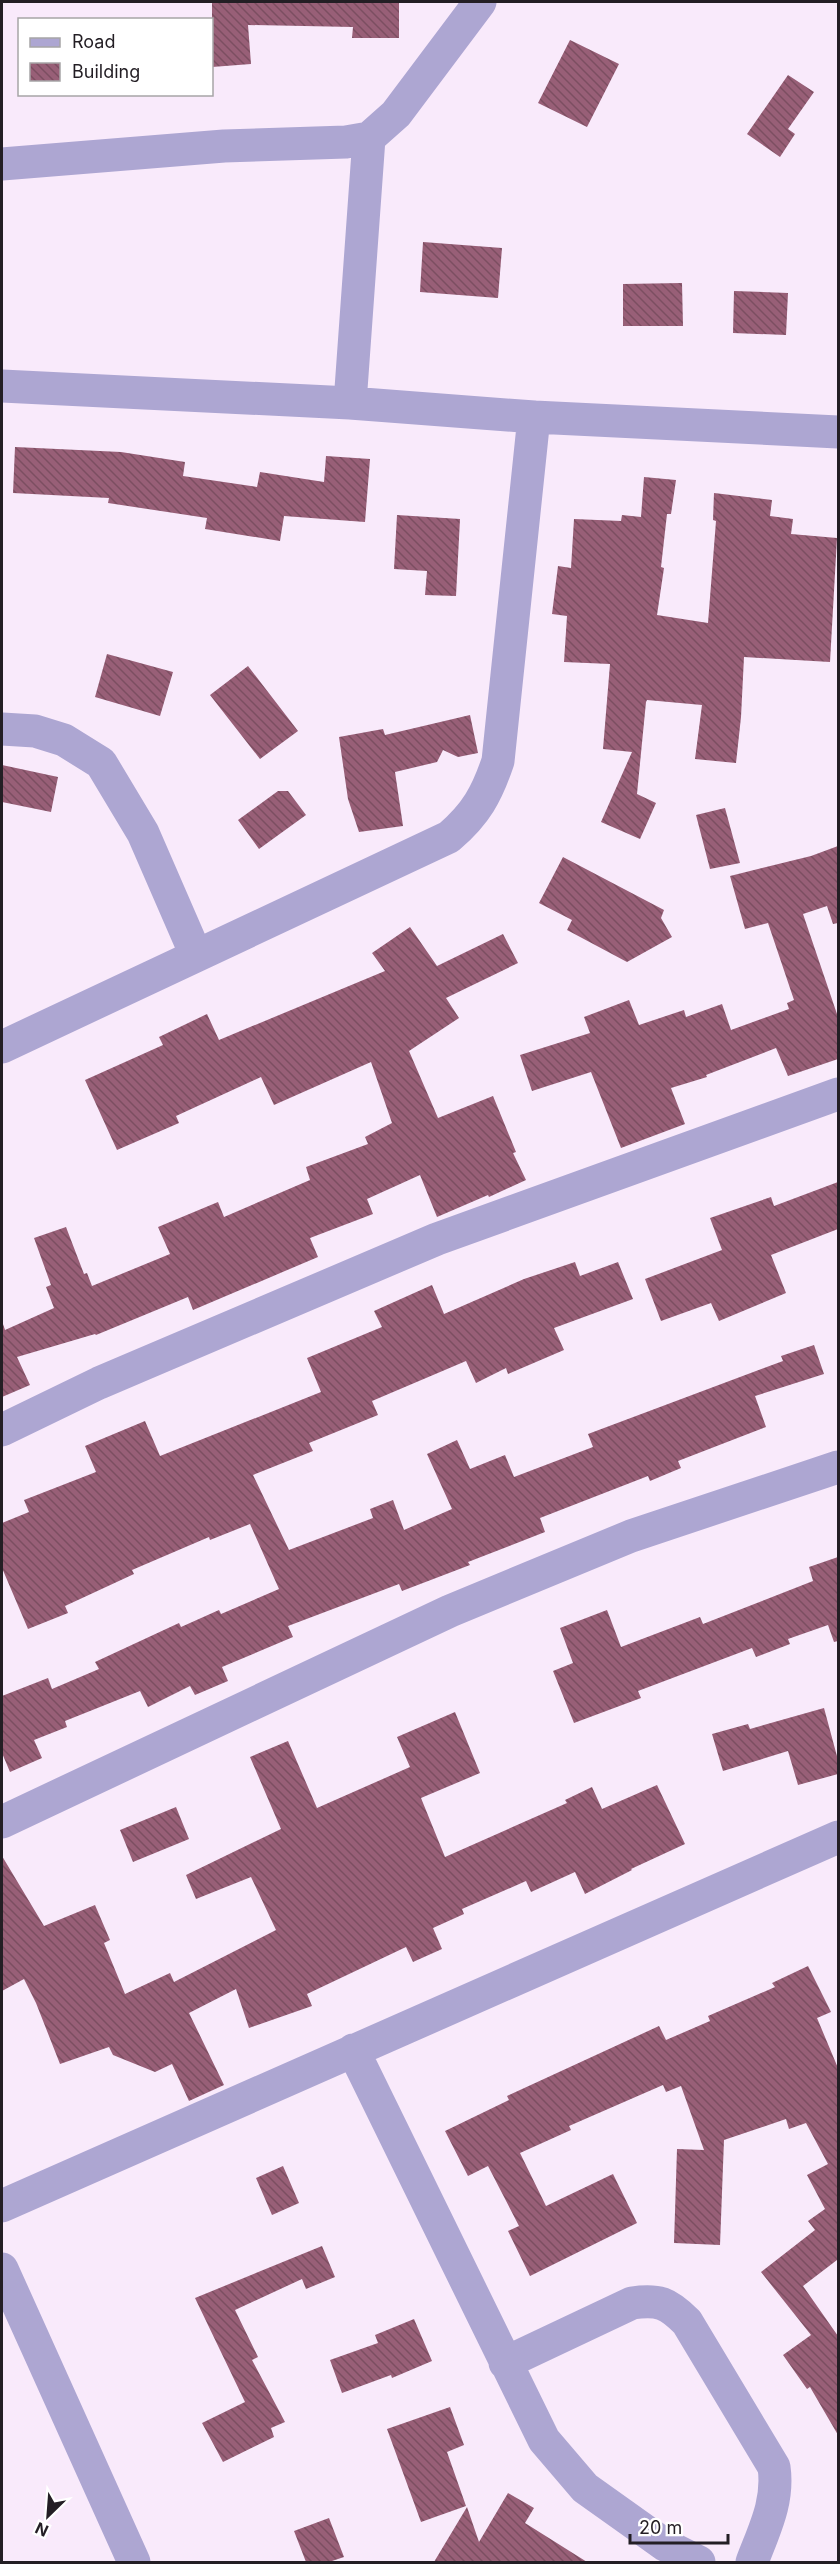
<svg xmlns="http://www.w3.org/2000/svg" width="840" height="2564" viewBox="0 0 840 2564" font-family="Inter,sans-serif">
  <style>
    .building { fill: url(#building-back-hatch) }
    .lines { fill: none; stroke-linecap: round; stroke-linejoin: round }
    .minor { stroke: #ada6d2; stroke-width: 33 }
  </style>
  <defs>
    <pattern id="building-back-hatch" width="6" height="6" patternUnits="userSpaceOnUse" patternTransform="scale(1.5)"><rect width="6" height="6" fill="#985f77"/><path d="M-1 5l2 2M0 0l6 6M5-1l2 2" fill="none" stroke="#7c4e61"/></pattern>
  </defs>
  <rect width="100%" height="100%" fill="#f9eafb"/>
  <path class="building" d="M212 2H399V38H352L353 27 248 25 251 64 212 67Z
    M570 40 619 64 587 127 538 103Z
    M788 75 814 92 788 129 795 134 780 157 747 134Z
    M423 242 502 248 498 298 420 292Z
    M682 283 683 326H623V284Z
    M734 291 788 293 786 335 733 333Z
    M15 447 121 452 185 462 183 476 257 487 260 472 324 482 326 456 370 459 365 522 284 516 280 541 205 529 207 518 108 503 109 498 13 493Z
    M644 477 676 480 671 514H667L661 567 664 568 657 615 708 623 716 521 713 520 714 493 772 500 770 516 793 519 791 534 837 538 830 662 744 657 741 717 736 763 695 759 702 705 647 700 646 702 637 794 656 803 640 839 601 822 632 752 603 749 610 664 564 662 567 616 552 614 558 566 571 568 574 519 621 521 622 515 641 517Z
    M397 515 460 519 456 596 425 595 427 571 394 569Z
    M107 654 173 672 160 716 95 697Z
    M248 666 298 731 260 759 210 695Z
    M470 715 478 753 458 757 443 750 437 762 395 772 403 826 359 832 348 799 339 737 383 729 385 735Z
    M2 765 58 777 51 812 2 802Z
    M278 791H288L306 815 259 849 238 820Z
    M725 808 740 863 710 869 696 815Z
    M838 846V923L833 924 827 906 803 914 838 1017V1059L788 1076 776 1048 706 1075 707 1077 671 1088 685 1124 621 1148 591 1072 532 1091 520 1055 590 1033 584 1017 629 1000 639 1025 684 1010 686 1017 722 1004 731 1030 789 1009 787 1003 794 1000 768 923 745 929 730 876 811 856Z
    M563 857 664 910 661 918 672 937 627 962 567 930 572 920 539 903Z
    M410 927 437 966 503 934 518 963 446 998 459 1018 409 1051 438 1118 493 1096 516 1152 513 1153 526 1180 489 1197 488 1195 437 1217 420 1175 367 1199 373 1214 310 1238 318 1257 193 1310 188 1297 96 1335 95 1334 17 1357 30 1385 2 1397V1321L5 1330 54 1308 46 1287 51 1285 34 1238 66 1227 84 1274 87 1273 92 1286 170 1254 158 1227 218 1202 224 1217 310 1180 306 1167 368 1144 365 1137 392 1123 371 1062 274 1105 261 1077 176 1116 179 1123 117 1150 85 1080 163 1045 159 1037 207 1014 219 1040 385 971 372 953Z
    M838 1182V1229L771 1255 786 1293 719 1321 711 1303 661 1321 645 1279 722 1250 710 1218 771 1197 774 1206Z
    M575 1262 580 1276 618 1262 633 1299 554 1328 564 1350 508 1374 506 1368 476 1383 466 1361 372 1401 378 1415 309 1443 313 1451 253 1475 289 1550 373 1518 370 1509 393 1500 404 1530 452 1509 427 1454 457 1440 470 1469 505 1455 514 1477 593 1447 588 1434 783 1361 781 1356 814 1345 824 1374 755 1396 766 1427 678 1461 681 1468 650 1481 648 1476 540 1518 545 1532 468 1562 470 1565 402 1591 399 1584 288 1626 293 1637 222 1667 228 1681 195 1695 190 1686 148 1707 140 1691 65 1721 67 1727 34 1740 42 1758 10 1772 2 1753V1696L48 1678 52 1689 99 1669 95 1662 179 1623 181 1627 219 1610 221 1614 279 1589 250 1524 210 1540 209 1537 132 1570 134 1574 65 1606 68 1613 28 1629 2 1568V1523L29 1512 24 1500 96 1472 85 1446 145 1421 160 1456 321 1392 307 1358 382 1327 374 1311 432 1285 444 1314 524 1279Z
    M838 1557V1641L834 1642 828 1625 788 1639 790 1644 756 1657 752 1648 638 1691 641 1698 574 1723 553 1671 573 1663 560 1628 607 1610 621 1647 700 1617 703 1624 813 1581 809 1567Z
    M824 1708 838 1760V1774L798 1785 788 1751 723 1771 712 1734 748 1724 750 1729Z
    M455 1712 480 1773 421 1798 445 1857 567 1803 565 1800 592 1787 602 1809 657 1785 685 1844 631 1869 632 1870 585 1894 575 1872 531 1892 526 1881 462 1909 464 1914 433 1928 442 1949 413 1962 406 1947 307 1994 312 2006 249 2028 236 1989 189 2013 224 2085 189 2101 172 2064 155 2072 113 2055 109 2047 60 2064 36 2003 24 1979 2 1991V1856L44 1926 95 1905 110 1940 104 1943 125 1994 170 1973 174 1982 276 1930 251 1877 196 1899 186 1875 281 1829 250 1757 288 1741 317 1808 410 1767 397 1737Z
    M176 1807 189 1839 133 1862 120 1830Z
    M808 1966 831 2012 817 2018 838 2068V2263L837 2260 803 2286 838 2336V2435L810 2387 807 2389 783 2355 811 2335 761 2272 815 2230 808 2221 825 2209 807 2175 828 2164 806 2123 789 2129 786 2119 724 2140 720 2245 674 2243 677 2149 704 2150 681 2086 666 2092 663 2085 569 2126 571 2130 520 2153 546 2206 613 2174 637 2223 530 2276 508 2231 519 2226 488 2166 468 2176 445 2131 509 2100 507 2096 659 2026 666 2040 710 2021 708 2016 775 1987 772 1983Z
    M283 2166 299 2203 272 2215 256 2178Z
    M322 2246 335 2277 306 2289 302 2279 235 2310 258 2357 252 2360 285 2422 271 2428 274 2437 223 2462 202 2423 245 2402 195 2298Z
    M414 2319 432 2361 392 2378 391 2375 342 2393 330 2360 378 2343 375 2335Z
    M450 2407 464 2445 447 2452 466 2506 421 2522 387 2429Z
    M508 2493 534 2508 525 2523 587 2562H434L467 2507 479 2542Z
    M329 2518 344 2557 329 2562H306L294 2531Z"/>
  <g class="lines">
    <path class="minor" d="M2 164 224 146 346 142 369 138
      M2 386 350 403 534 417 838 432
      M350 403 369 138 396 114 480 2
      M2 729 35 731 64 740 101 763 143 833 196 955
      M2 1047 449 837C476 814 487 794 498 761L534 417
      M2 1430 99 1383 437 1239 838 1094
      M2 1822 450 1611 631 1536 838 1467
      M353 2050 544 2440 585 2488 665 2545 699 2562
      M2 2206 838 1837
      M2 2269 134 2562
      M505 2363 632 2303C659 2299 668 2303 687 2322L774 2467C779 2502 764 2530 752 2562"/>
  </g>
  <rect width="840" height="2564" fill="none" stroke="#231e24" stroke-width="6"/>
  <rect x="18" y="18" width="195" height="78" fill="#ffffff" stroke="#a7a5a7" stroke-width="1.5"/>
  <rect x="30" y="38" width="30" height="9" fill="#ada6d2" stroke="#a7a5a7" stroke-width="1.5"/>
  <text x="72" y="48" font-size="18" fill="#231e24">Road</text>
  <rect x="30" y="63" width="30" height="18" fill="url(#building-back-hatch)" stroke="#a7a5a7" stroke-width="1.5"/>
  <text x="72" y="78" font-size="18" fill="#231e24">Building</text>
  <g transform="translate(48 2516) rotate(205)" stroke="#ffffff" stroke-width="4.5" paint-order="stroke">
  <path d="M0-4.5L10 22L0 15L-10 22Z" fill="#231e24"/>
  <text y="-9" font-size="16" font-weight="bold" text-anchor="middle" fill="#231e24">N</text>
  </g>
  <path d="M630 2534v9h98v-9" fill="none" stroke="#231e24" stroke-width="3"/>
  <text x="639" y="2534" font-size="18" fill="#231e24" stroke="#ffffff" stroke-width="4.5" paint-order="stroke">20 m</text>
</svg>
